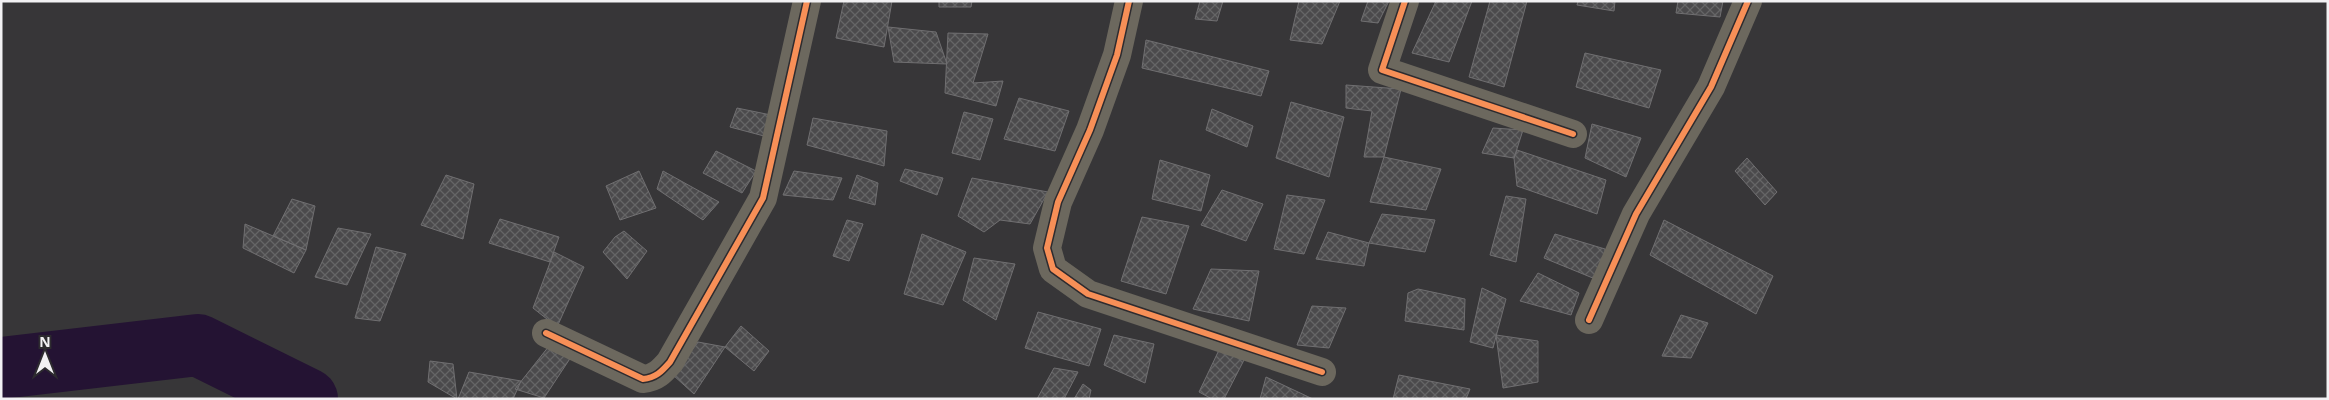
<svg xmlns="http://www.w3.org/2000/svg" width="2329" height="400" viewBox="0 0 2329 400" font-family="'Open Sans',sans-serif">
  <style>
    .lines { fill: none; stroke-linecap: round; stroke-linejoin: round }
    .river { stroke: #241333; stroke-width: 62 }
    .building { fill: url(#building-cross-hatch); stroke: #706f71 }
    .street { stroke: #6c685e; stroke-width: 28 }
    .cycleway-casing { stroke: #2d2b2f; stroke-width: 9 }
    .cycleway { stroke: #f78f57; stroke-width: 6 }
  </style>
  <defs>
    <pattern id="building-cross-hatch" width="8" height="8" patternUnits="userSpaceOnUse" patternTransform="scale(1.25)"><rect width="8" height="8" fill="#4b4a4c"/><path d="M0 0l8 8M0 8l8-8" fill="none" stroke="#656566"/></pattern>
  </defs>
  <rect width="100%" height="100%" fill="#373638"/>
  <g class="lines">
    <path class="river" d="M1 368 198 345 307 399"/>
  </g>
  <path class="building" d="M844 1H892L884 47 836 38Z
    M939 1H972L971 7H939Z
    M1200 1H1223L1217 21 1195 19Z
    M1299 1H1340L1322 44 1290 40Z
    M1368 1H1389L1378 23 1361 21Z
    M1436 1H1472L1449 62 1412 53Z
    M1490 1H1527L1504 87 1469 77Z
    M1578 1H1615L1614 11 1577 5Z
    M1678 1H1723L1720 17 1676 13Z
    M888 27 936 32 947 64 894 62Z
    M948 33 988 34 973 83 1003 81 996 106 945 93Z
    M1146 40 1269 71 1261 96 1142 68Z
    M1585 53 1661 70 1649 108 1576 87Z
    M1346 85 1401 89 1384 157H1364L1372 111 1346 108Z
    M1019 98 1069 111 1055 151 1004 139Z
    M1291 102 1344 117 1329 177 1276 158Z
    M737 108 771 115 764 136 730 127Z
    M1212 109 1253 126 1247 147 1206 130Z
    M964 112 993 119 980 160 952 153Z
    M813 118 887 131 884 166 807 145Z
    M1592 124 1641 138 1626 177 1585 158Z
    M1493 128 1523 130 1514 158 1482 153Z
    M1517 150 1606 180 1597 214 1517 186 1514 158Z
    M716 151 756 171 742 193 703 173Z
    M1384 157 1441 169 1426 210 1370 202Z
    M1747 158 1777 192 1765 205 1735 171Z
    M1160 160 1210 175 1201 211 1152 199Z
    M905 169 943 178 937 195 900 181Z
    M639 171 656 208 620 220 606 186Z
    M663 171 719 202 703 220 657 189Z
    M794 171 842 178 833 200 783 195Z
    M446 175 474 184 463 239 421 225Z
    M857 175 878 183 875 205 849 198Z
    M972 178 1048 192 1030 224 1000 220 984 232 958 216Z
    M1222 190 1263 204 1246 241 1201 225Z
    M1287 195 1325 200 1304 254 1274 249Z
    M1506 196 1526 199 1516 262 1490 255Z
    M292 199 315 206 306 250 273 236Z
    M1382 214 1435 220 1425 252 1369 243Z
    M1142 217 1189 226 1166 294 1121 281Z
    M500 219 559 237 550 262 489 243Z
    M847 220 863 224 849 261 833 256Z
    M1664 220 1773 276 1756 314 1650 255Z
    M245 224 306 250 294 273 243 248Z
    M338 228 371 234 347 285 315 277Z
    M624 231 647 251 627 279 603 252 615 237Z
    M1328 232 1369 243 1364 266 1316 259Z
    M922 234 966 252 943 305 904 294Z
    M1555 234 1605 249V283L1544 258Z
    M376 247 406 254 380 321 355 318Z
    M554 252 584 267 557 327 533 308Z
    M974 258 1015 264 996 320 963 300Z
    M1211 269 1259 271 1249 321 1193 309Z
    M1538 273 1579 293 1571 315 1520 301Z
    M1482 288 1506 299 1493 348 1470 342Z
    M1418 289 1465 299 1464 330 1405 321 1408 293Z
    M1312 306 1346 308 1329 348 1297 345Z
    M1038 312 1101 329 1089 366 1025 348Z
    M1681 315 1708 323 1691 358 1662 356Z
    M741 326 769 351 754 371 725 347Z
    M1114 335 1154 344 1145 383 1104 365Z
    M1496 335 1538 341V382L1503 388Z
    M553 341 573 354 544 398 515 389Z
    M698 342 725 347 694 394 673 375Z
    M1219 350 1244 360 1224 399H1212L1199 392Z
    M430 361 453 364 457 399 428 382Z
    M1054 368 1078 372 1064 399H1037Z
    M469 372 521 381 513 399H458Z
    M1399 375 1470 389 1466 399H1393Z
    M1266 377 1313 399H1260Z
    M1083 384 1091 390 1089 399H1074Z"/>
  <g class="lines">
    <path class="street" d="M1129 1 1117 55 1090 130 1058 202 1047 248 1053 269 1088 294 1322 372
      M1405 1 1382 70 1573 134
      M1589 320 1636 214 1711 87 1748 1
      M546 333 643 379C656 378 662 371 670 362L763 198 807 1"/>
    <g class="cycleway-casing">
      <path id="cycleway" d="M1129 1 1117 55 1090 130 1058 202 1047 248 1053 269 1088 294 1322 372
        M1405 1 1382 70 1573 134
        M1589 320 1636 214 1711 87 1748 1
        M546 333 643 379C656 378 662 371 670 362L763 198 807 1"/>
    </g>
    <use href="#cycleway" class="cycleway"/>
  </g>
  <rect width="2329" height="400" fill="none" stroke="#f2f1f3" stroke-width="5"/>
  <g transform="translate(45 355)" stroke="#2d2b2f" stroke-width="4" paint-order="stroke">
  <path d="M0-4L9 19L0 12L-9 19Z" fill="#f2f1f3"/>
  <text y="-8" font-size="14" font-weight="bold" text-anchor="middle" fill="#f2f1f3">N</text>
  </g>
</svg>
